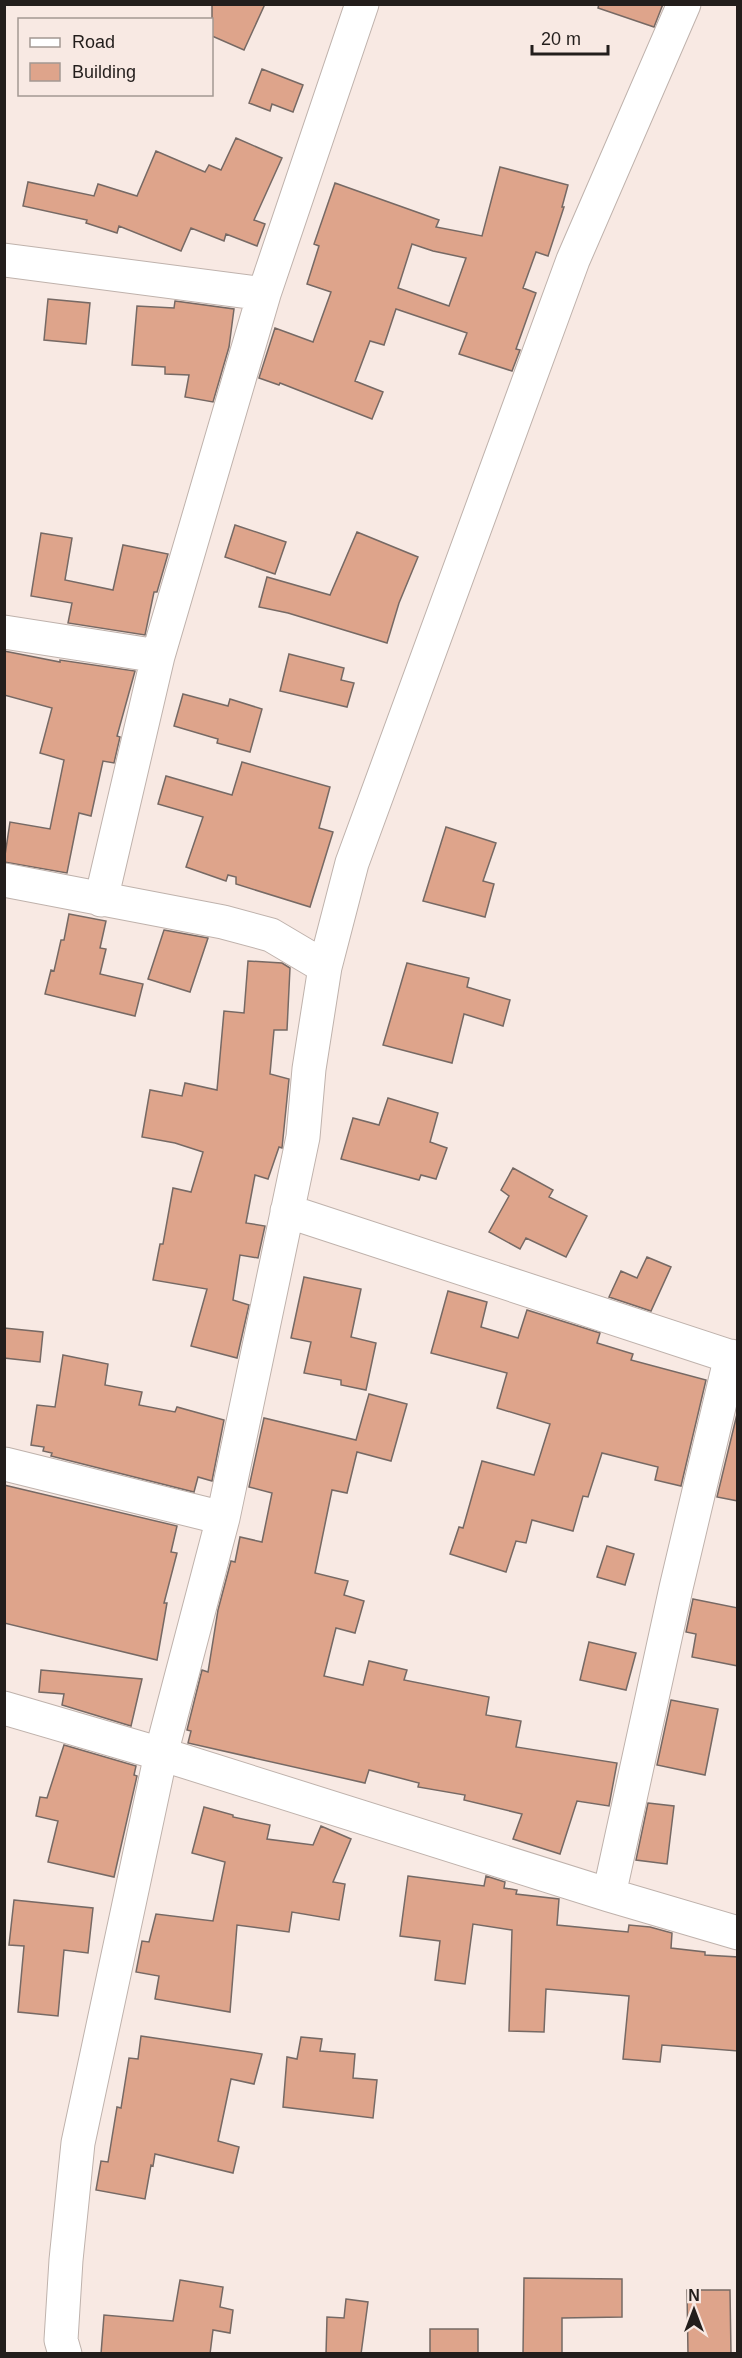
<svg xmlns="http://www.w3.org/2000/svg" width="742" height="2358" viewBox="0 0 742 2358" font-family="Helvetica,sans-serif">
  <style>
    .building { fill: #dea48b; stroke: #766964; stroke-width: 1.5; fill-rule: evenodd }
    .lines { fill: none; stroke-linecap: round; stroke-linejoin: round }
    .minor-casing { stroke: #bfb2ac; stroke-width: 35 }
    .minor { stroke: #fff; stroke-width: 33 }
  </style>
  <rect width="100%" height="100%" fill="#f8e9e3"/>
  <path class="building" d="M212 4H265L244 50 212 36Z
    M599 4H663L654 27 598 8Z
    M262 69 303 85 293 112 272 104 270 111 249 103Z
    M236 138 282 158 254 220 265 224 257 246 226 234 224 241 191 228 181 251 119 226 117 233 86 223 87 220 23 206 28 182 94 196 98 184 137 196 156 151 205 172 209 165 221 170Z
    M500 167 568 185 562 207H564L548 256 536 252 523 288 536 293 516 349 520 350 512 371 459 354 467 333 396 309 384 345 370 341 355 381 383 392 372 419 280 383 279 385 259 378 275 328 313 342 331 292 307 284 319 246 314 244 335 183 439 220 436 227 482 236ZM412 244 433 251 466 258 449 306 398 288Z
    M48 299 90 303 86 344 44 340Z
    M175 301 234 309 229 347 213 402 185 397 189 375 165 374V367L132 365 137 306 174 308Z
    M235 525 286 542 275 574 225 557Z
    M357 532 418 557 399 603 387 643 288 613 259 607 267 577 330 595Z
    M41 533 72 538 65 580 113 590 123 545 168 554 157 592H154L145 635 68 623 72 603 31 596Z
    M4 651 60 662V660L135 671 117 736 120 737 114 763 103 761 91 816 79 813 67 873 4 862 10 822 50 829 64 760 40 753 52 708 4 695Z
    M289 654 344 668 341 680 354 683 347 707 280 691Z
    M183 694 228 706 230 699 262 709 250 752 217 743 218 739 174 726Z
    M242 762 330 787 319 828 333 832 310 907 236 884V877L228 875 226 881 186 867 203 817 158 804 166 776 232 795Z
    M446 827 496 843 483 881 494 884 485 917 423 901Z
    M69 914 106 921 100 948 106 949 100 974 143 984 135 1016 45 994 51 970 54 971 61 940H64Z
    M164 930 208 938 190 992 148 979Z
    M248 961 282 963 290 968 287 1030H274L270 1074 289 1079 282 1148 279 1147 268 1179 255 1175 246 1223 265 1226 258 1258 240 1255 233 1300 249 1305 237 1358 191 1346 207 1289 153 1280 160 1244H163L173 1188 191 1192 203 1152 175 1143 142 1137 150 1090 182 1096 185 1083 217 1090 224 1011 244 1013Z
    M407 963 469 978 467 987 510 1000 503 1026 464 1014 452 1063 383 1045Z
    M388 1098 438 1113 430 1142 447 1148 436 1179 421 1175 419 1180 341 1159 353 1118 379 1125Z
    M513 1168 553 1190 549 1197 587 1216 566 1257 526 1238 520 1249 489 1232 509 1196 501 1190Z
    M647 1257 671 1267 651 1311 609 1297 621 1271 637 1278Z
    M304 1277 361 1289 351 1337 376 1343 366 1390 341 1385V1380L304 1373 311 1342 291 1338Z
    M448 1291 487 1302 481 1327 518 1338 527 1310 600 1333 597 1343 633 1354 631 1360 706 1380 681 1486 655 1480 658 1467 602 1453 588 1497 583 1496 573 1531 532 1520 526 1543 516 1541 506 1572 450 1554 459 1527 463 1528 482 1461 534 1475 550 1424 497 1408 507 1373 431 1353Z
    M4 1328 43 1332 40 1362 4 1358Z
    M63 1355 108 1364 105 1385 142 1392 139 1405 175 1412 177 1407 224 1420 212 1481 198 1477 194 1492 51 1456 52 1453 43 1451 44 1447 31 1445 37 1405 55 1407Z
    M369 1394 407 1404 391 1461 357 1452 347 1493 332 1490 315 1573 348 1581 344 1595 364 1601 355 1633 336 1628 324 1676 363 1685 369 1661 407 1670 404 1680 489 1697 486 1715 521 1721 516 1747 617 1763 609 1806 577 1801 560 1854 513 1839 522 1814 464 1800 465 1795 418 1787 419 1783 369 1770 365 1783 188 1743 191 1731 187 1730 202 1670 208 1672 218 1610 231 1561 235 1562 240 1537 262 1542 272 1493 249 1487 264 1418 356 1440Z
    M738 1410V1501L717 1497Z
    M4 1485 177 1526 171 1552 177 1553 164 1603H167L157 1660 4 1623Z
    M607 1546 634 1554 625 1585 597 1577Z
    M693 1599 738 1608V1666L692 1657 696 1634 686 1632Z
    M589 1642 636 1653 626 1690 580 1680Z
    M41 1670 142 1679 131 1726 62 1705 64 1694 39 1692Z
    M671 1700 718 1709 705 1775 657 1765Z
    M64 1745 136 1766 134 1775 137 1776 114 1877 48 1862 58 1821 36 1816 40 1797 47 1798Z
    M648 1803 674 1806 667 1864 636 1860Z
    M204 1807 233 1815V1817L270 1825 267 1839 313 1845 321 1826 351 1839 333 1882 345 1884 339 1920 292 1912 289 1932 237 1925 230 2012 155 1999 159 1976 136 1972 142 1941 149 1942 156 1914 213 1921 225 1862 192 1853Z
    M408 1876 484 1886 486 1876 505 1882 504 1888 517 1890 516 1894 559 1899 557 1925 628 1932 629 1925 650 1927 672 1933 671 1948 705 1952V1955L738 1957V2051L662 2045 660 2062 623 2059 629 1996 546 1989 544 2032 509 2031 512 1930 473 1924 465 1984 435 1980 440 1941 400 1936Z
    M14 1900 93 1908 88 1953 64 1950 58 2016 18 2012 24 1946 9 1945Z
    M141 2036 262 2054 254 2084 231 2079 218 2141 239 2147 233 2173 155 2154 153 2166 151 2165 145 2199 96 2190 101 2161 108 2162 117 2107 121 2108 129 2058 138 2059Z
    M301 2037 322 2039 320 2051 355 2054 353 2078 377 2080 373 2118 283 2107 287 2057 297 2059Z
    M524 2278 622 2279V2317L562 2318V2354H523Z
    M180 2280 223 2287 220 2307 233 2310 230 2333 213 2330 210 2354H101L104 2315 173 2321Z
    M687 2290H730L731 2354H688Z
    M346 2299 368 2302 361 2354H326L327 2317 344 2318Z
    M430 2329H478V2354H430Z"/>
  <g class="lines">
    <g class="minor-casing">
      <path id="minor" d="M684 4 573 260 352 863 325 967 309 1069 303 1137 223 1518 161 1754 609 1895 738 1933
        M4 260 264 294
        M4 632 158 656
        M4 880 223 922 271 935 325 967
        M101 900 158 656 264 294 362 4
        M287 1211 738 1359
        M5 1464 223 1518
        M4 1708 161 1754 78 2143 66 2260 61 2340 65 2354
        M609 1895 676 1588 731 1356"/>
    </g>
    <use href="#minor" class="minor"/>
  </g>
  <rect width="742" height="2358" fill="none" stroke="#231e1c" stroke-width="12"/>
  <rect x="18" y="18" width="195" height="78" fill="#f8e9e3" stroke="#a39893" stroke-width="1.5"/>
  <rect x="30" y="38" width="30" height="9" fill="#ffffff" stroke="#a39893" stroke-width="1.5"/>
  <text x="72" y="48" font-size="18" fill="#231e1c">Road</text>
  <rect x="30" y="63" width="30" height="18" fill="#dea48b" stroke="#a39893" stroke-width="1.5"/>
  <text x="72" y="78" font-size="18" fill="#231e1c">Building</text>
  <g transform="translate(694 2310)" stroke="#f8e9e3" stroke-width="4.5" paint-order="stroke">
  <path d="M0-4.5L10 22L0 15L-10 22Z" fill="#231e1c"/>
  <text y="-9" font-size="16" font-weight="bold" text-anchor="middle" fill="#231e1c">N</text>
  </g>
  <path d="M532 45v9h76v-9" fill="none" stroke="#231e1c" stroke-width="3"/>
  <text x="541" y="45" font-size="18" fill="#231e1c" stroke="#f8e9e3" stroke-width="4.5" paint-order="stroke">20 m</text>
</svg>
